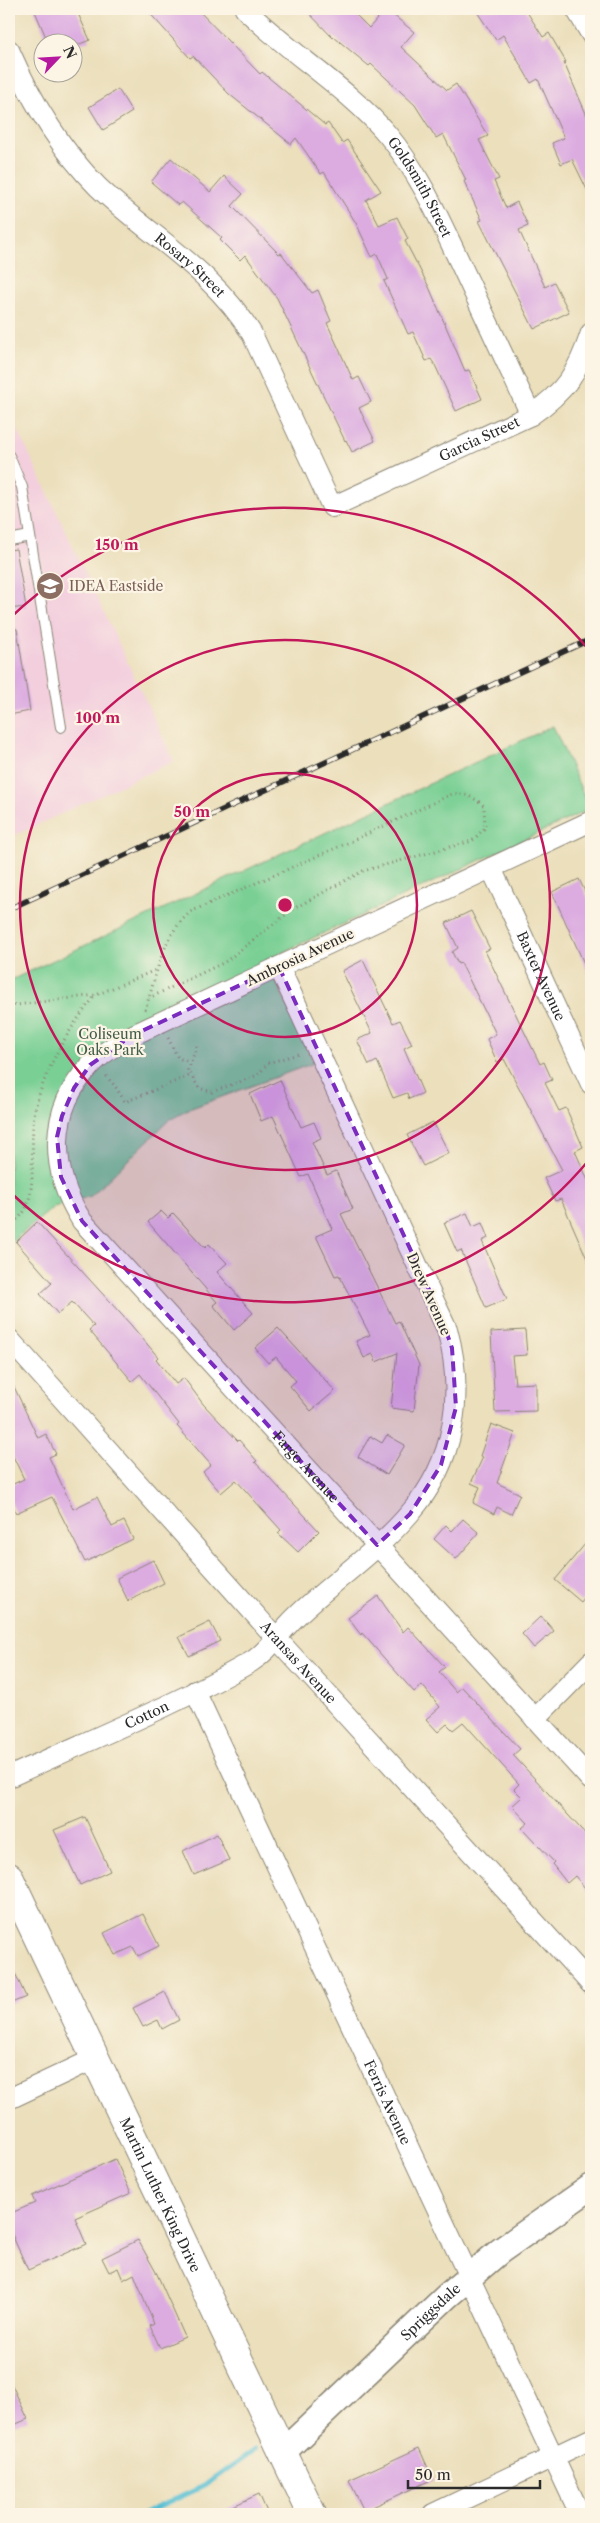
<svg xmlns="http://www.w3.org/2000/svg" width="600" height="2523" viewBox="0 0 600 2523" font-family="'Libre Caslon Text',serif">
  <style>
    .built { fill: #f3cfde }
    .green { fill: #79cf94; stroke: #527d60 }
    .lines { fill: none; stroke-linecap: round; stroke-linejoin: round }
    .stream { stroke: #56bfd3; stroke-width: 5 }
    .building { fill: #dcace1 }
    .service-casing { stroke: #8b8574; stroke-width: 12 }
    .minor-casing { stroke: #8b8574; stroke-width: 22 }
    .tertiary-casing { stroke: #8b8574; stroke-width: 28 }
    .secondary-casing { stroke: #8b8574; stroke-width: 30 }
    .path { stroke: #8b8574; stroke-width: 3; stroke-dasharray: 1 4; stroke-linecap: butt }
    .service { stroke: #fff; stroke-width: 10 }
    .minor { stroke: #fff; stroke-width: 20 }
    .tertiary { stroke: #fff; stroke-width: 25 }
    .secondary { stroke: #fff; stroke-width: 28 }
    .rail-casing { stroke: #2b2b2b; stroke-width: 5.5 }
    .rail { stroke: #fcf5e5; stroke-width: 4; stroke-dasharray: 11; stroke-linecap: butt }
    .marked { fill: #7b2cbf; fill-opacity: 0.2; stroke: #7b2cbf; stroke-width: 4; stroke-dasharray: 10 6; stroke-linejoin: round }
    .ring { fill: none; stroke: #c2185b; stroke-width: 2.5 }
    .labels { text-anchor: middle; dominant-baseline: central; stroke-width: 4.5; stroke-linejoin: round; paint-order: stroke }
    .street-label { font-size: 14px; fill: #2b2b2b; stroke: #fcf5e5 }
    .education-label { font-size: 14px; fill: #785e54; stroke: #fcf5e5; text-anchor: start }
    .park-label { font-size: 14px; fill: #425c4a; stroke: #fcf5e5 }
    .centre { fill: #c2185b; stroke: #fcf5e5; stroke-width: 2.5 }
    .ring-label { font-size: 15px; text-anchor: middle; font-weight: bold; fill: #c2185b; stroke: #fcf5e5; stroke-width: 4.5; stroke-linejoin: round; paint-order: stroke }
  </style>
  <rect width="100%" height="100%" fill="#fcf5e5"/>
  <filter id="ink" filterUnits="userSpaceOnUse"><feTurbulence type="fractalNoise" baseFrequency=".02" numOctaves="2"/><feDisplacementMap in="SourceGraphic" scale="10" xChannelSelector="R" yChannelSelector="G"/><feConvolveMatrix kernelMatrix="1 2 1 2 8 2 1 2 1" color-interpolation-filters="sRGB"/></filter>
  <filter id="wash" filterUnits="userSpaceOnUse"><feTurbulence type="fractalNoise" baseFrequency=".0096" numOctaves="4" result="noise"/><feDisplacementMap in="SourceGraphic" scale="20" xChannelSelector="R" yChannelSelector="G"/><feGaussianBlur stdDeviation="1.12" result="paint"/><feColorMatrix in="noise" values="0 0 0 0 0 0 0 0 0 0 0 0 0 0 0 0 0 1.4 0 .05"/><feComposite in="paint" operator="in"/></filter>
  <g filter="url(#wash)">
    <rect width="100%" height="100%" fill="#ebdfbc"/>
    <path class="built" d="M9 411 174 761 9 838Z"/>
    <path class="green" d="M553 726 590 809 266 960 314 1063 186 1110 170 1119 91 1196 54 1207 9 1244V981Z"/>
    <g class="lines">
      <path class="stream" d="M144 2514 204 2486 255 2449"/>
    </g>
    <g id="blocks">
      <path class="building" d="M34 9H76L90 40 72 47V42H48Z
        M146 9H197L260 74 262 72 325 125 328 123 342 143 347 140 381 191 366 200 379 225 397 217 408 239 405 241 429 287 465 371 469 370 482 399 456 411 435 365 431 359 426 361 413 332 408 334 384 281 388 279 377 254 372 257 356 223 324 172 321 174 296 138 291 144 229 94 193 56 190 58Z
        M305 9H350L369 28 386 9 414 32 401 47 447 90 456 84 488 136 479 140 499 179 494 181 506 208 517 202 528 226 519 230 545 287 554 282 569 312 534 329 479 221 482 220 464 181 466 180 443 134 436 138 415 105 371 64 369 66 334 37 333 38Z
        M475 9H525L543 37 549 33 566 62 564 63 591 125V198L572 159 561 164 552 143 564 138 538 79 531 83 503 35 496 40Z
        M118 89 132 112 103 130 89 107Z
        M171 158 210 192 224 176 243 194 232 206 279 254 281 253 312 293 318 290 331 321 327 323 353 380 359 377 371 402 359 408 375 441 352 452 346 440 345 441 277 298 245 255 240 260 220 240 222 238 182 202 178 205 151 182Z
        M16 549 26 607 9 609V550Z
        M9 629H17L30 711 9 715Z
        M579 879 591 904V979L552 892Z
        M471 911 490 949 485 951 540 1064 544 1062 552 1080 545 1083 559 1111 566 1108 583 1147 575 1151 591 1187V1268L561 1199 555 1201 544 1178 562 1170 504 1059 497 1062 487 1039 496 1034 461 963 458 964 452 952 458 948 446 923Z
        M363 960 393 1023 400 1020 412 1044 404 1048 423 1093 409 1099 407 1093 393 1098 377 1061 369 1065 357 1040 372 1033 342 971Z
        M280 1080 301 1127 314 1122 321 1138 312 1142 327 1175 336 1171 353 1209 341 1214 395 1323 399 1321 419 1365 414 1411 391 1408 397 1353 376 1362 373 1354 364 1358 356 1341 370 1335 339 1275 335 1276 316 1236 332 1229 308 1174 301 1177 273 1116 261 1121 250 1094Z
        M433 1122 449 1153 423 1166 407 1135Z
        M161 1211 168 1218 173 1213 205 1248 209 1244 227 1263 217 1272 253 1313 234 1330 213 1305 217 1302 148 1222Z
        M467 1213 473 1227 482 1223 488 1238 482 1241 507 1299 486 1308 461 1250 457 1252 444 1223Z
        M37 1222 131 1325 158 1357 156 1359 176 1384 184 1378 203 1404 238 1441 239 1440 257 1461 255 1462 319 1531 298 1552 278 1533 281 1530 236 1480 221 1493 203 1472 211 1465 177 1426 179 1424 140 1374 132 1381 89 1330 94 1326 72 1302 58 1314 40 1294 52 1283 16 1242Z
        M278 1328 335 1391 311 1411 290 1386 296 1381 276 1357 268 1363 255 1348Z
        M525 1330 527 1355 512 1356 515 1384 536 1383V1411L495 1412 491 1332Z
        M9 1376 38 1438 46 1434 56 1454 49 1457 73 1509 97 1497 112 1527 124 1521 133 1539 85 1562 52 1497 16 1513 9 1498V1486L24 1479 9 1448Z
        M491 1424 515 1433 497 1483 520 1494 511 1514 497 1507 494 1514 473 1503 480 1487 471 1483 483 1457 480 1456Z
        M387 1435 405 1445 387 1475 358 1457 370 1436 382 1443Z
        M463 1519 479 1533 456 1559 434 1539 446 1525 452 1531Z
        M591 1537V1589L581 1602 555 1580Z
        M153 1560 164 1583 128 1601 117 1578Z
        M378 1596 403 1632 408 1627 445 1667 439 1672 456 1692 462 1687 520 1749 513 1755 591 1840V1895L575 1876 567 1883 552 1864 554 1862 522 1828 528 1823 512 1806 522 1797 514 1789 519 1784 463 1722 453 1730 447 1724 438 1732 426 1719 440 1707 422 1685 414 1692 362 1633 361 1635 348 1618Z
        M541 1616 554 1631 534 1648 522 1634Z
        M210 1622 220 1641 189 1656 179 1637Z
        M85 1817 110 1871 80 1885 54 1830Z
        M217 1834 229 1860 194 1875 183 1851Z
        M143 1914 159 1946 138 1956 133 1947 115 1955 104 1933Z
        M9 1960 26 1997 9 2004Z
        M165 1992 179 2020 162 2029 158 2020 143 2027 133 2008Z
        M115 2159 131 2193 75 2218 86 2244 28 2270 9 2228V2214L35 2203 32 2196Z
        M138 2240 157 2274 185 2337 160 2348 150 2326 154 2324 134 2274 123 2280 118 2268 109 2272 102 2258Z
        M9 2379 28 2419 9 2427Z
        M419 2448 433 2479 364 2511 349 2480Z
        M259 2494 268 2514H216Z"/>
    </g>
  </g>
  <g filter="url(#ink)">
    <use href="#blocks" fill-opacity="0" stroke="#8b8574" stroke-width="1"/>
    <g class="lines">
      <g class="service-casing">
        <path id="service" d="M9 456 22 487 61 727
          M9 540 30 536"/>
      </g>
      <g class="minor-casing">
        <g id="minor">
          <path id="s1" d="M245 9C288 52 348 88 387 134 420 173 440 221 462 267 485 316 508 366 531 415"/>
          <path d="M576 9 591 34"/>
          <path id="s2" d="M9 50C31 100 59 148 98 187 152 238 212 269 252 334L332 507 531 415C566 391 578 372 591 333"/>
          <path id="s3" d="M587 823 131 1036C117 1044 102 1053 91 1065 47 1110 50 1171 82 1221L591 1780"/>
          <path id="s4" d="M491 868 591 1084"/>
          <path id="s5" d="M9 1339 277 1639 591 1984"/>
          <path id="s6" d="M195 1691 580 2514"/>
          <path d="M535 1719 591 1662"/>
          <path id="s7" d="M9 1777C89 1740 174 1706 251 1662 267 1652 275 1639 288 1625 295 1617 304 1609 312 1602 345 1573 382 1546 410 1513 455 1462 465 1394 447 1329L279 967"/>
          <path d="M9 2099 96 2058"/>
          <path d="M433 2514 591 2439"/>
        </g>
      </g>
      <g class="tertiary-casing">
        <g id="tertiary">
          <path id="s8" d="M282 2453 447 2296 500 2251 591 2187"/>
        </g>
      </g>
      <g class="secondary-casing">
        <g id="secondary">
          <path id="s9" d="M9 1877 312 2514"/>
        </g>
      </g>
      <path class="path" d="M9 1006 96 995 158 969
        M145 1010C157 975 162 934 192 911L352 841 452 794C465 793 474 797 484 806L485 828 472 841 363 871 293 909 225 962 149 998
        M168 1038 178 1058 189 1062
        M197 1046 188 1070 199 1088 212 1092 258 1075 268 1063 301 1053
        M106 1076 115 1086 125 1102 191 1075
        M9 1226C15 1221 21 1217 25 1210 38 1185 28 1136 36 1105 47 1065 70 1026 96 995"/>
      <use href="#service" class="service"/>
      <use href="#minor" class="minor"/>
      <use href="#tertiary" class="tertiary"/>
      <use href="#secondary" class="secondary"/>
      <g class="rail-casing">
        <path id="rail" d="M9 909 591 639"/>
      </g>
      <use href="#rail" class="rail"/>
    </g>
  </g>
  <path class="marked" d="M279 967 439 1311 452 1348 456 1407 441 1465 410 1514 377 1545 82 1221 61 1177 57 1137 62 1116 74 1088 90 1065 131 1036Z"/>
  <g class="ring">
    <circle cx="285" cy="905" r="132"/>
    <circle cx="285" cy="905" r="265"/>
    <path d="M589 1160A397 397 0 0 1 9 1191M9 619A397 397 0 0 1 589 650"/>
  </g>
  <defs>
    <g id="school-disc" transform="scale(1.4375)"><circle r="9.5" fill="#8d6e63" stroke="#fcf5e5"/><path d="M0-5L7-2L0 1L-7-2ZM-4 1L0 2.5L4 1V4Q0 6-4 4Z" fill="#fff"/></g>
  </defs>
  <g fill-rule="evenodd">
    <use href="#school-disc" x="50" y="586"/>
  </g>
  <g class="labels">
    <g class="street-label">
      <text stroke="none"><textPath href="#s1" startOffset="252">Goldsmith Street</textPath></text>
      <text stroke="none"><textPath href="#s2" startOffset="285">Rosary Street</textPath></text>
      <text stroke="none"><textPath href="#s2" startOffset="731">Garcia Street</textPath></text>
      <text transform="translate(300 957) rotate(-25)">Ambrosia Avenue</text>
      <text stroke="none"><textPath href="#s4" startOffset="119">Baxter Avenue</textPath></text>
      <text transform="translate(429 1294) rotate(66)">Drew Avenue</text>
      <text stroke="none"><textPath href="#s3" startOffset="1055">Fargo Avenue</textPath></text>
      <text stroke="none"><textPath href="#s5" startOffset="434">Aransas Avenue</textPath></text>
      <text stroke="none"><textPath href="#s7" startOffset="151">Cotton</textPath></text>
      <text stroke="none"><textPath href="#s6" startOffset="454">Ferris Avenue</textPath></text>
      <text stroke="none"><textPath href="#s9" startOffset="352">Martin Luther King Drive</textPath></text>
      <text stroke="none"><textPath href="#s8" startOffset="205">Spriggsdale</textPath></text>
    </g>
    <g class="education-label">
      <text x="69" y="586">IDEA Eastside</text>
    </g>
    <g class="park-label">
      <text x="110" y="1034">Coliseum<tspan x="110" dy="16">Oaks Park</tspan></text>
    </g>
  </g>
  <circle cx="285" cy="905" r="8" class="centre"/>
  <g class="ring-label">
    <text x="117" y="550">150 m</text>
    <text x="98" y="723">100 m</text>
    <text x="192" y="817">50 m</text>
  </g>
  <rect width="600" height="2523" fill="none" stroke="#fcf5e5" stroke-width="30"/>
  <g transform="translate(58 58) rotate(65)"><circle r="24" fill="#fcf5e5" stroke="#a8a49b"/>
  <path d="M0-4L9 19L0 12L-9 19Z" fill="#b5179e"/>
  <text y="-8" font-size="14" font-weight="bold" text-anchor="middle" fill="#2b2b2b">N</text>
  </g>
  <path d="M408 2480v8h132v-8" fill="none" stroke="#2b2b2b" stroke-width="2.5"/>
  <text x="415" y="2480" font-size="15" fill="#2b2b2b" stroke="#fcf5e5" stroke-width="4" paint-order="stroke">50 m</text>
</svg>
